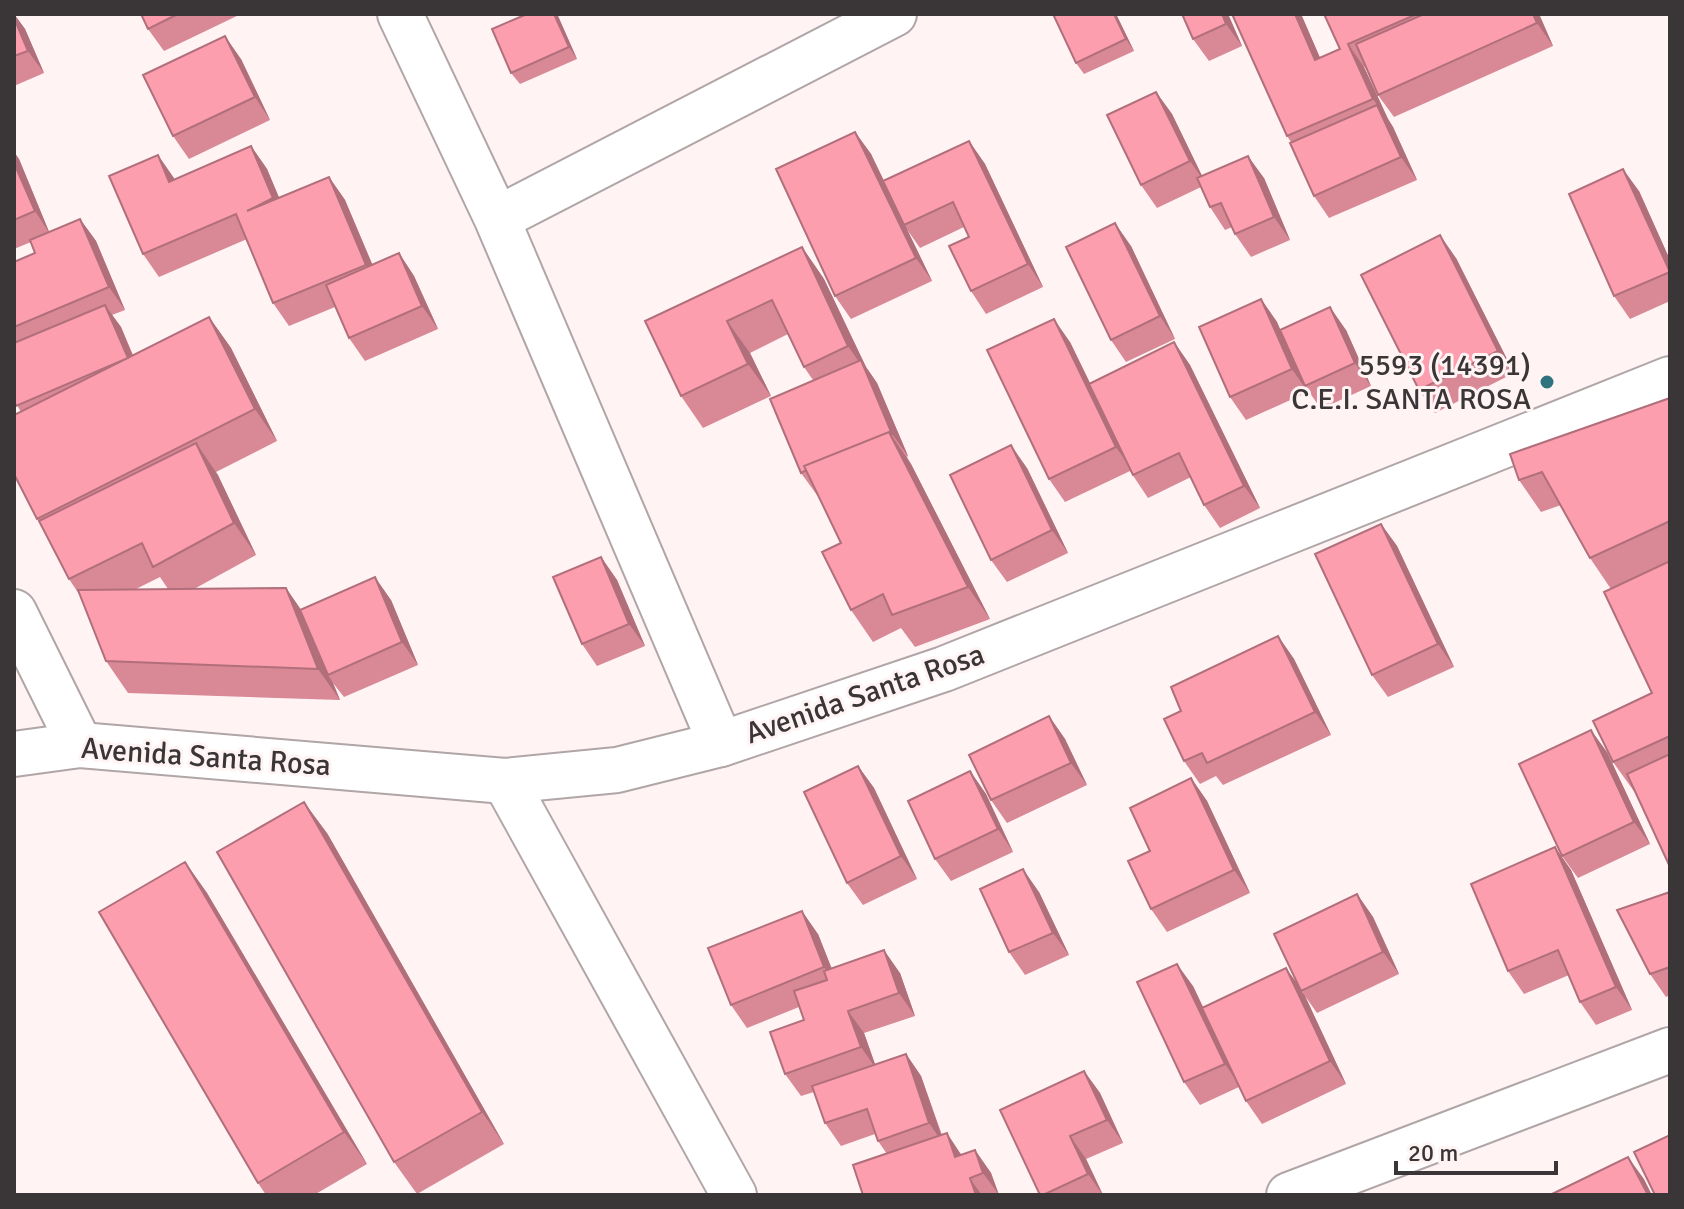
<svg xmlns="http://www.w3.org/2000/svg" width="1684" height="1209" viewBox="0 0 1684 1209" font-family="Signika,sans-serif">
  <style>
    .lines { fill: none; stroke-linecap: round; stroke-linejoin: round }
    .minor-casing { stroke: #b0a5a7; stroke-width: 48 }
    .secondary-casing { stroke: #b0a5a7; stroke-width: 48 }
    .minor { stroke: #fff; stroke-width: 44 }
    .secondary { stroke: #fff; stroke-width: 44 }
    .wall { fill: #d98896; fill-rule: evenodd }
    .shaded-wall { fill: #b06f7a }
    .building { fill: #fc9eae; stroke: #b06f7a; stroke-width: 2 }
    .poi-dot { fill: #2d747f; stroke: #fff3f4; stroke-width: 3 }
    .labels { text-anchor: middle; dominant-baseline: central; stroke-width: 6; stroke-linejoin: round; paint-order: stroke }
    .poi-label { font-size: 30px; fill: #3a3536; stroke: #fff3f4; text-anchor: end }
    .street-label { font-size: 30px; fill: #3a3536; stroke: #fff3f4 }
  </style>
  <rect width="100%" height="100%" fill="#fff3f4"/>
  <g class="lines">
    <g class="minor-casing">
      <path id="minor" d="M400 14 497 219 721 744
        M497 219 894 14
        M14 612 80 745
        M505 781 734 1195
        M1289 1195 1670 1050"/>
    </g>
    <g class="secondary-casing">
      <path id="secondary" d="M14 754 80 745 505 781 617 770 721 744 944 669 1670 379"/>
    </g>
    <use href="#minor" class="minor"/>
    <use href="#secondary" class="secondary"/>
  </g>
  <path class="wall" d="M14 14 25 29 44 73 14 86Z
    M141 14H241L164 51 148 29Z
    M1053 14H1116L1134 51 1084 74 1076 63Z
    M1182 14H1228L1242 46 1209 61 1193 39Z
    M1301 14 1320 58 1340 49 1324 14H1539L1553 46 1394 117 1378 95 1366 66 1364 67 1388 119 1393 127 1417 180 1329 218 1314 196 1291 142 1287 136Z
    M558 16 577 59 520 84 511 73Z
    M241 59 270 120 189 159 173 136Z
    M1156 92 1172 114 1202 176 1264 178 1290 240 1251 257 1235 234 1232 227 1225 230 1210 207 1201 187 1157 208 1141 185Z
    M855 132 871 154 884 181 969 141 985 164 1043 287 986 314 971 291 969 237 964 227 920 248 906 228 932 281 851 319 835 296Z
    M251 146 267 169 279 198 329 177 345 200 372 265 399 253 414 276 438 329 365 361 349 338 335 307 289 326 273 303 247 239 159 277 143 254 175 179Z
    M14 152 19 159 49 232 80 219 96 241 125 310 112 315 121 327 133 355 209 317 231 348 277 441 216 472 256 555 194 589 286 588 301 610 391 600 418 665 344 697 333 683 340 700 128 693 106 661 79 594 69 579 42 526 37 519 21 412 14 400V262L35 253 31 242 14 249ZM160 577 168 589 134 590Z
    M1639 191 1670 260V301L1630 319 1614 296Z
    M1131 246 1175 339 1126 362 1111 340Z
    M802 247 824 279 866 367 877 383 908 456 907 457 911 464 990 619 915 647 901 628 873 642 851 610 841 543 818 495H817L801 473 813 380 804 367 788 334 750 353 771 396 703 428 681 396 645 321Z
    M1456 258 1514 373 1435 413 1419 390Z
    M1261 299 1277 322 1280 330H1346L1371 386 1321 409 1305 386 1297 367 1308 392 1246 420 1230 397Z
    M1070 342 1090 383 1174 342 1190 365 1260 508 1220 528 1204 505 1191 477 1148 498 1130 471 1065 502 1049 479Z
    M1670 398V867L1636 794 1613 762 1652 693 1611 589 1590 558 1561 505 1541 512 1519 480Z
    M1027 468 1068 553 1007 582 991 560Z
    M1381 524 1397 546 1454 667 1388 697 1372 675Z
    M601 557 617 580 645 646 597 666 582 644Z
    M1278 636 1294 659 1331 735 1223 785 1216 776 1200 784 1184 761 1181 711Z
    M1049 716 1065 739 1087 785 1007 823 991 800Z
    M1607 752 1650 844 1578 878 1562 856Z
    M858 766 874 788 917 879 863 905 847 883Z
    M970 771 986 794 1013 852 951 881 935 859Z
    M1191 778 1207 801 1250 893 1167 932 1151 909 1150 851Z
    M327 833 504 1144 417 1194 394 1162Z
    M1555 847 1571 870 1632 1010 1596 1025 1580 1002 1569 975 1524 994 1508 971Z
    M185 862 207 893 367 1164 314 1195H266L258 1183Z
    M1039 892 1069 955 1025 975 1009 952Z
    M1670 892V995L1666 997 1650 974Z
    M1357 894 1373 917 1399 974 1317 1013 1305 996 1346 1084 1262 1124 1246 1101 1239 1087 1200 1105 1184 1082 1193 986 1203 1007 1298 984Z
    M818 934 832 969 900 973 915 1016 864 1033 875 1064 906 1054 921 1076 942 1135 962 1155 975 1150 991 1173 999 1195H863L887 1154 878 1141 875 1134 841 1146 825 1123 814 1092 801 1096 785 1074 804 1020 799 1007 747 1028 731 1005Z
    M1084 1071 1100 1093 1123 1143 1086 1159 1103 1195H1040Z"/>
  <path class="shaded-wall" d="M14 14 25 29 44 73 28 51 14 18Z
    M554 14H557L558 16 577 59 569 47Z
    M1114 14H1116L1134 51 1126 39Z
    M1222 14H1228L1242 46 1226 24Z
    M1295 14H1301L1331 83 1315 60Z
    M1533 14H1539L1553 46 1537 23Z
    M225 36 241 59 270 120 255 97Z
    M1348 44 1364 67 1388 119 1393 127 1417 180 1401 157 1378 106 1373 99Z
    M1156 92 1172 114 1206 184 1190 161Z
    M855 132 871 154 932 281 916 258Z
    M969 141 985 164 1043 287 1028 264Z
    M251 146 267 169 289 221 273 198Z
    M14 152 19 159 50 234 35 211 14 163Z
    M158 155 174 178 185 204 169 182Z
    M1248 156 1264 178 1290 240 1274 217Z
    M1623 169 1639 191 1670 260V272Z
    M329 177 345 200 382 287 366 265Z
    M80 219 96 241 125 310 109 287Z
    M1115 223 1131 246 1175 339 1160 316Z
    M1440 235 1456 258 1514 373 1498 351Z
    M802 247 824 279 866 367 877 383 908 456 892 434 864 369 848 346Z
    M399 253 414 276 438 329 422 306Z
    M1261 299 1277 322 1308 392 1292 369Z
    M105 305 121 327 143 381 128 358Z
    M1330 307 1346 330 1371 386 1355 363Z
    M209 317 231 348 277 441 255 409Z
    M1054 319 1070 342 1132 470 1116 447Z
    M727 321 750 353 771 396 748 364Z
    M1174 342 1190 365 1260 508 1244 486Z
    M889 432 911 464 990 619 968 587Z
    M196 443 218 475 256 555 234 523Z
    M1011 445 1027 468 1068 553 1052 530Z
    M1381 524 1397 546 1454 667 1438 644Z
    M601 557 617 580 645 646 629 624Z
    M375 577 391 600 418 665 402 642Z
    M286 588 308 620 328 675 333 683 340 700 318 669Z
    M1278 636 1294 659 1331 735 1315 712Z
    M1049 716 1065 739 1087 785 1071 763Z
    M1591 730 1607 752 1650 844 1634 822Z
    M858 766 874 788 917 879 901 856Z
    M970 771 986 794 1013 852 998 829Z
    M1191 778 1207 801 1250 893 1234 870Z
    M304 802 327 833 504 1144 482 1112Z
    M1555 847 1571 870 1632 1010 1616 987Z
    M185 862 207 893 367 1164 344 1132Z
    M1023 869 1039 892 1069 955 1053 933Z
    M1357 894 1373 917 1399 974 1383 952Z
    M802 911 818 934 840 990 824 967Z
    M884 950 900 973 915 1016 899 993Z
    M1177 964 1193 986 1240 1086 1225 1064Z
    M1286 968 1302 990 1301 991 1305 996 1346 1084 1330 1061Z
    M848 1011 864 1033 877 1070 861 1047Z
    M906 1054 921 1076 945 1146 929 1123Z
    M1084 1071 1100 1093 1123 1143 1107 1120Z
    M947 1133 962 1156 970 1179 982 1195H976L955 1157Z
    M1070 1136 1086 1159 1103 1195 1088 1174Z
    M975 1150 991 1173 999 1195 983 1173Z
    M1628 1157 1644 1179 1652 1195H1648Z"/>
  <path class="building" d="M141 14H178L148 29Z
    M527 14H554L569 47 511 73 492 29Z
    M1053 14H1114L1126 39 1076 63Z
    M1182 14H1222L1226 24 1193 39Z
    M1232 14H1295L1315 60 1340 49 1324 14H1417L1348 44 1373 99 1287 136Z
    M1424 14H1533L1537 23 1378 95 1356 44Z
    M14 18 28 51 14 56Z
    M225 36 255 97 173 136 143 75Z
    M1156 92 1190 161 1141 185 1107 115Z
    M1377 105 1401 157 1314 196 1290 143Z
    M855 132 916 258 835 296 776 169Z
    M969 141 1028 264 971 291 949 246 969 237 953 202 904 225 883 181Z
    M251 146 273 198 247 211 329 177 366 265 273 303 236 214 143 254 109 176 158 155 169 182Z
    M1248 156 1274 217 1235 234 1221 203 1210 207 1197 178Z
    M14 163 35 211 14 220Z
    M1623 169 1670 272 1614 296 1569 194Z
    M80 219 109 287 14 327V262L35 253 30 240Z
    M1115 223 1160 316 1111 340 1066 247Z
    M1440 235 1498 351 1419 390 1361 275Z
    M802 247 848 346 804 367 772 300 727 321 748 364 681 396 645 321Z
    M399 253 422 306 349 338 326 285Z
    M1261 299 1292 369 1230 397 1199 327Z
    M105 305 128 358 16 406 14 400V343Z
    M1330 307 1355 363 1305 386 1280 330Z
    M209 317 255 409 37 519 14 474V415Z
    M1054 319 1116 447 1049 479 987 350Z
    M1174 342 1244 486 1204 505 1179 453 1133 475 1089 384Z
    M861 360 892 434H890L889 432 804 466 806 470 801 473 770 399Z
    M1670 398V521L1590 558 1542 472 1519 480 1510 454Z
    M889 432 968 587 892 615 883 594 851 610 822 552 841 543 804 466Z
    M196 443 234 523 153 567 142 543 69 579 39 521Z
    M1011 445 1052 530 991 560 950 475Z
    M1381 524 1438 644 1372 675 1315 554Z
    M601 557 629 624 582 644 553 577Z
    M1670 561V736L1613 762 1593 721 1652 693 1604 592Z
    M375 577 402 642 328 675 300 610Z
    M286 588 318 669 106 661 78 590Z
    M1278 636 1315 712 1207 763 1202 753 1184 761 1164 719 1181 711 1171 687Z
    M1049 716 1071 763 991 800 969 755Z
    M1591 730 1634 822 1562 856 1519 764Z
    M1670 754V867L1627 774Z
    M858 766 901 856 847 883 804 792Z
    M970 771 998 829 935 859 908 801Z
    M1191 778 1234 870 1151 909 1128 861 1150 851 1130 808Z
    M304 802 482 1112 394 1162 217 852Z
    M1555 847 1616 987 1580 1002 1558 950 1508 971 1471 884Z
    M185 862 344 1132 258 1183 99 912Z
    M1023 869 1053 933 1009 952 980 889Z
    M1670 892V967L1650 974 1617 910Z
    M1357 894 1383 952 1301 991 1274 934Z
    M802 911 824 967 731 1005 708 948Z
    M884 950 899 993 848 1011 861 1047 785 1074 770 1032 804 1020 794 991 827 980 824 971Z
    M1177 964 1225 1064 1184 1082 1137 982Z
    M1286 968 1330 1061 1246 1101 1202 1008Z
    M906 1054 929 1123 878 1141 867 1109 825 1123 812 1086Z
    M1084 1071 1107 1120 1070 1136 1088 1174 1043 1195H1040L1000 1110Z
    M947 1133 955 1157 975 1150 983 1173 970 1178 976 1195H863L853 1165Z
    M1670 1135V1195H1655L1634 1152Z
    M1628 1157 1648 1195H1550Z"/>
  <circle class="poi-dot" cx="1547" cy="382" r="8"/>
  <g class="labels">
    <g class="poi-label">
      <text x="1531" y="365">5593 (14391)<tspan x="1531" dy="34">C.E.I. SANTA ROSA</tspan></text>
    </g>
    <g class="street-label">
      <text transform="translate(865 694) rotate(-19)">Avenida Santa Rosa</text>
      <text transform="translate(206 757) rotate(4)">Avenida Santa Rosa</text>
    </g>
  </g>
  <rect width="1684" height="1209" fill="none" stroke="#3a3536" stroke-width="32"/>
  <path d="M1396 1161v12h160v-12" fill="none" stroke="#3a3536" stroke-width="4"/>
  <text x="1408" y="1161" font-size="24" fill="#3a3536" stroke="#fff3f4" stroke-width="6" paint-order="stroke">20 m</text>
</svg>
